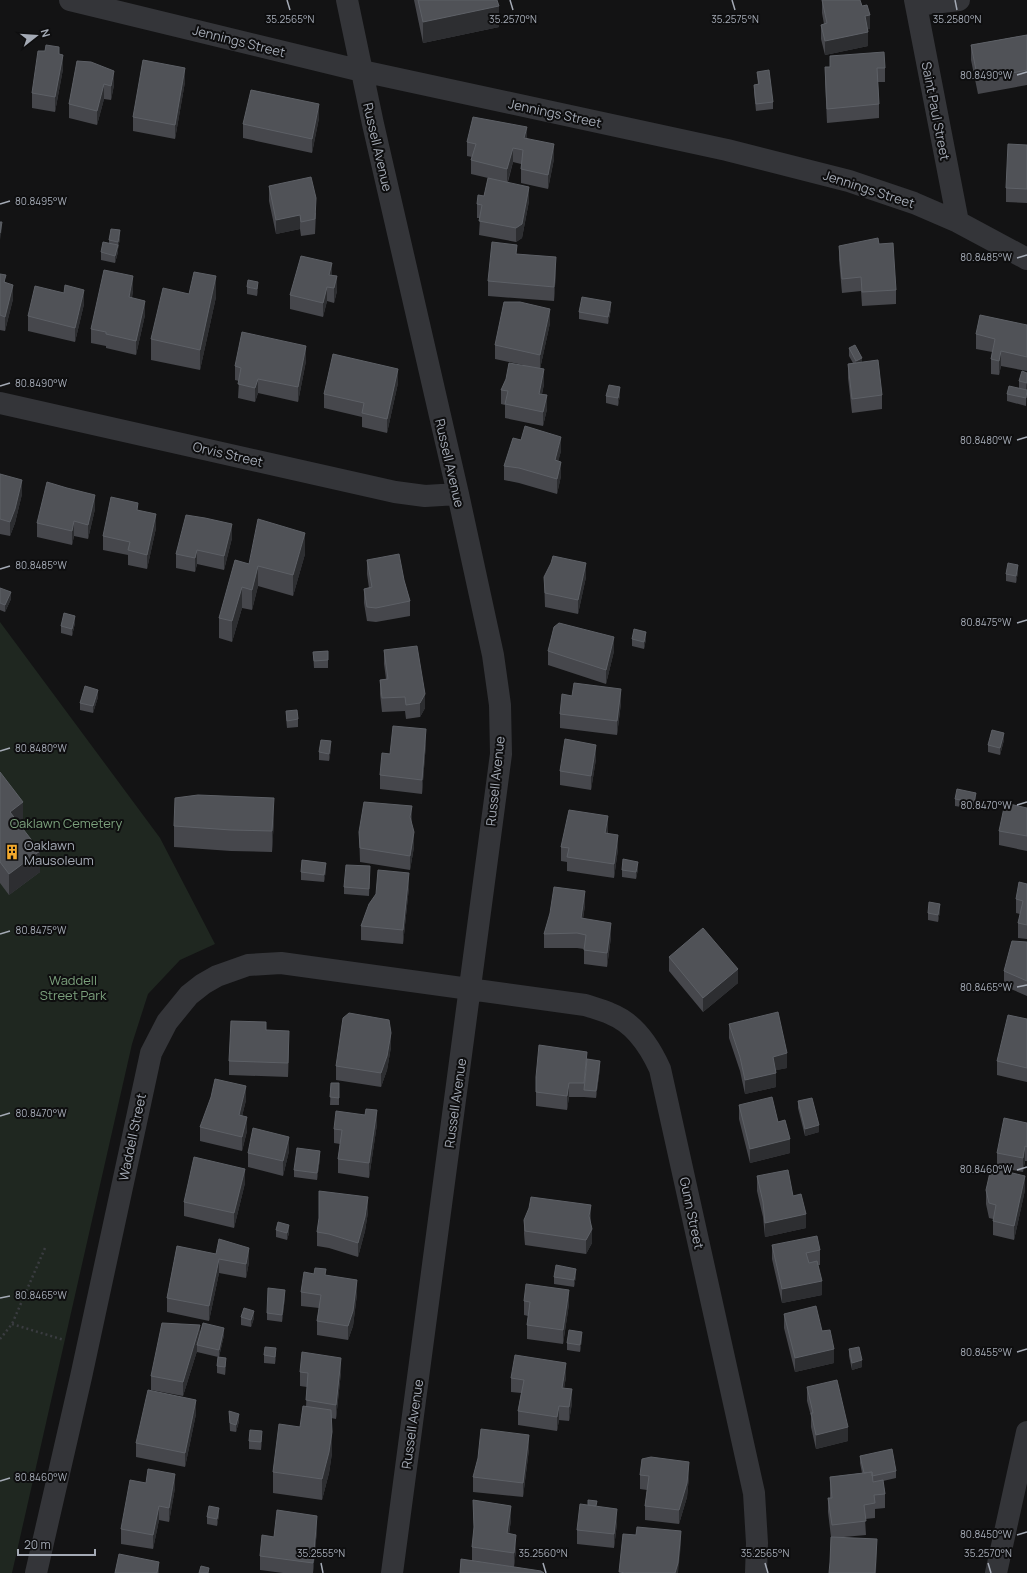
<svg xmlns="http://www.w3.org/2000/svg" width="1027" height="1573" viewBox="0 0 1027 1573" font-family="Manrope,sans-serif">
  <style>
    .green { fill: #1f2720 }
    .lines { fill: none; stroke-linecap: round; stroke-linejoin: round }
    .path { stroke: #3a3c40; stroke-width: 2.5; stroke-dasharray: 2 3; stroke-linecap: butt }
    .street { stroke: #343539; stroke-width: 22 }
    .wall { fill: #46474c }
    .shaded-wall { fill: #2d2e31 }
    .building { fill: #505257; stroke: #5d6066 }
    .ticks { fill: none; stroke: #a4aab5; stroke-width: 1.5 }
    .labels { text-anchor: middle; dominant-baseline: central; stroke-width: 4; stroke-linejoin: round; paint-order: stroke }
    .street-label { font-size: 13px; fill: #a4aab5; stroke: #0e0e0f }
    .park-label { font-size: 13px; fill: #7ba07c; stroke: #0e0e0f }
    .poi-label { font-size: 13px; fill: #a4aab5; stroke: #0e0e0f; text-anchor: start }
    .ticks-label { font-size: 10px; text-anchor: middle; fill: #a4aab5; stroke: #0e0e0f; stroke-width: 4; stroke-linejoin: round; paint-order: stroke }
  </style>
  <rect width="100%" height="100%" fill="#131314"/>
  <path class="green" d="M0 622 160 838 215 944 180 960 148 994 132 1044 12 1573H0Z"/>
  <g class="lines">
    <path class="path" d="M12 1324 64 1340
      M0 1339 12 1324 45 1248"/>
    <path class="street" d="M70 0 362 71 727 150 849 181 914 203 958 222 1027 259
      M347 0 373 124 458 494 493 655 500 705 501 754 392 1573
      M915 0 958 222
      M916 5 959 0
      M0 403 395 492 425 496 458 494
      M36 1573 81 1377 151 1053 167 1022 189 995 203 984 217 976 248 965 281 963 585 1005C594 1008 603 1010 611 1014 634 1023 650 1047 660 1069L754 1493 757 1543 756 1573
      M996 1573 1027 1432"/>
  </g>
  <path class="wall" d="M414 0H497L499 27 423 43Z
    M822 0 862 6 870 29H868V46L825 55 821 39V25L824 24 822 13Z
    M1027 35V85L978 94 971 60V45Z
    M59 54 63 69 55 112 32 108V93Z
    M830 56 885 68V82H878L879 104V118L827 123 825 81V67H830Z
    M77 61 114 85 111 100 104 99 97 125 69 118V104Z
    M757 72 773 102V109L756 111 754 92V85L758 84Z
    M185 82 175 139 133 131V117Z
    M319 118 312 153 243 138V124Z
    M527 138 554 159 548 189 521 183V164L513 162 508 182 529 201 522 238 516 242 479 235 480 218H477V204L484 196 488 178 471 174V160L472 157 467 156V142Z
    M1027 145V203L1006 202V188Z
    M269 186 316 213 315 234 301 236 300 229 276 234 269 201Z
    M120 238 118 249V252L115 263 101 260V252L109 243V240Z
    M879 244 896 290V304L862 306 861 291 842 293 839 260V246Z
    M517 254 556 271 554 301 488 296V281Z
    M0 274 6 283 13 299 5 331 0 330Z
    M332 275 337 291 334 303 327 301 323 317 290 309V295Z
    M247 287 258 289 257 296 247 294Z
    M133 290 132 298 145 315 136 355 106 348V346L91 343V329Z
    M64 293 84 304 75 342 28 331V316Z
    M189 294 216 297 200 370 151 360V339Z
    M611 309 608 324 579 319V312Z
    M550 323 540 369 544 384 542 394 547 409 543 426 505 418V405L501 404V390L523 365 495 359V345Z
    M1027 325V371L1001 366 999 375 991 374V359L992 352 976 349V334Z
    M849 348 862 362 882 395V409L852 413 848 378V364L853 363 849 356Z
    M306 361 298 402 258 393 255 402 238 398 239 381 235 380V366Z
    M1027 373 1026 406 1007 401V394L1019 388V381Z
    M398 383 387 433 362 427V417L324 408V394Z
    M620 395 618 406 606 403V396Z
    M561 451 558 461 561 476 557 494 519 483 504 480V466Z
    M0 474 22 494 15 523 10 536 0 534Z
    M67 488 95 509 88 539 74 536 72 545 37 537V523Z
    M138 510 156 528 147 569 128 565V555L103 550V536Z
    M232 538 224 570 197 564 195 572 176 568V554Z
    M305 554 293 596 258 586 252 610 242 608 232 642 219 638V618L249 564Z
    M367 560 404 580 410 601V616L376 622 367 621 364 603V589L369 588 367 574Z
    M1018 572 1016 583 1006 581V574Z
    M544 577H586L578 614 545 607Z
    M0 588 11 599 5 612 0 610Z
    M75 623 72 636 61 633V626Z
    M632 639H646L644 649 632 646Z
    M384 650 425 708 420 717 406 719 405 711 382 712 380 694V680L386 679 384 664Z
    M328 651V668H314L313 652Z
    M548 651H614L606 684 548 665Z
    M98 697 93 713 80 710V703Z
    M621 703 617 735 560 728V714Z
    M286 711 298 719V727L287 728 286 718Z
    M1004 740 1000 755 988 752V745Z
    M426 743 422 794 380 789V775L390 754Z
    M331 749 329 761 319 760V752Z
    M596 759 591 790 560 785V771Z
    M0 772 23 823 20 825 40 872 9 895 0 883Z
    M955 799 976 800 974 809 955 806Z
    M1027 808V851L999 845V831Z
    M274 819 272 852 231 851 174 847V826Z
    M412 820 411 823 414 847 410 870 360 862 359 832Z
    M608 830V833L618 849 614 878 567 871V862L561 861V847Z
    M638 869 636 879 622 877V870Z
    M326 870 324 882 301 880V872Z
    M370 873 369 896 344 894V887Z
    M1027 884V939L1018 938V923L1020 914 1016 913V899Z
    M409 887 403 944 361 940V926Z
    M585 905 583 919 611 937 607 967 584 964V949L577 948H544V934Z
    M940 911 938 922 928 920V913Z
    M1027 942V996L1004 986V971Z
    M669 957 738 983 703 1012 669 971Z
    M1027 1019V1082L997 1075V1061Z
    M729 1024 787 1068 776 1070V1087L745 1094 740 1071 729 1038Z
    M266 1030 289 1045 288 1077 229 1075V1061Z
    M391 1047 387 1070 381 1087 336 1080V1066Z
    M587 1059 600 1068 596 1098 584 1097H569L567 1110 536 1106V1077Z
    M331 1083H339V1105H330Z
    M246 1100 242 1116 247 1131 242 1151 200 1141V1127Z
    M798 1101 819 1132 805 1136 798 1108Z
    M739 1105 778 1122 790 1153 750 1163 739 1119Z
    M1027 1123V1161H1025L1023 1172 997 1167V1153Z
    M377 1124 369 1178 338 1173V1159L340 1144 334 1143V1129Z
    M289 1151 283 1176 248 1167V1153Z
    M320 1158 317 1180 294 1177V1170Z
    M757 1176 793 1196 806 1228 765 1237 763 1217 757 1191Z
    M245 1183 234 1228 184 1216V1202Z
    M986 1190H1025L1014 1240 993 1235V1219L989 1218 986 1204Z
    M368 1212 365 1231 358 1257 329 1248 317 1246V1232Z
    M524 1220H591L590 1222 592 1243 586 1254 525 1245 524 1234Z
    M276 1230 289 1233 287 1240 276 1237Z
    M772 1245 820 1250V1265H818L822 1295 782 1303 772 1259Z
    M177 1246 249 1262 246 1278 219 1273 209 1321 167 1312V1298Z
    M326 1276 357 1294 353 1326 348 1340 317 1335V1321L319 1308 301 1306V1292Z
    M576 1276 574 1287 554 1284V1277Z
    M285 1297 282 1322 267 1320V1313Z
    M524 1301 569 1304 563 1344 527 1339V1325L528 1316 524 1315Z
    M784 1314 822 1331 834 1363 795 1372 784 1328Z
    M241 1317 254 1318 251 1327 241 1325Z
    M200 1332 224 1335 219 1357 226 1365 225 1375 217 1373V1366L218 1357 197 1352V1351L183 1396 151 1390V1376Z
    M582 1339 580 1352 567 1350V1343Z
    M849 1349 862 1367 852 1370 849 1356Z
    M264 1355H276L275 1364 264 1363Z
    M300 1372H341L336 1419 331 1418 332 1453 329 1473 322 1500 273 1493V1472L300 1427 306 1406 307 1387 300 1386Z
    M566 1377 564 1388 572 1403 569 1421 559 1420 557 1431 518 1425V1411L521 1393 511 1392V1378Z
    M807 1387 848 1441 816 1449 811 1427V1416L807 1401Z
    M229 1411 239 1421 236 1432 230 1431Z
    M196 1414 185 1467 136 1457V1443Z
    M262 1438 261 1450 249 1449V1441Z
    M529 1449 523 1497 473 1492V1477Z
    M860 1456 896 1471V1478L883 1481 885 1494V1508L875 1509V1518L865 1519 866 1535 844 1537 877 1553 830 1562 831 1537 828 1512V1498H830V1477L862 1473 860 1463Z
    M640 1475 689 1476 687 1497 679 1524 645 1520V1506L647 1490 640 1489Z
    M175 1488 169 1522 159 1520 153 1549 121 1544V1529Z
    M473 1500 511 1520 509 1534 516 1549 514 1567 472 1561V1547L474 1532Z
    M597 1506 617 1523 614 1548 577 1544V1530Z
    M219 1515 217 1526 207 1524V1517Z
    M317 1530 313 1573H283L260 1570V1556L274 1537Z"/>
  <path class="shaded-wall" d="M499 6V27L423 43V22Z
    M870 15V29L865 30V16Z
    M868 32V46L825 55V41Z
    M63 55V69L55 112V97Z
    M185 68V82L175 139V125Z
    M114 71V85L111 100V86Z
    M104 84V99L97 125V111Z
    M319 104V118L312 153V139Z
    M527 127V141L524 138Z
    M554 144V159L548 189V175Z
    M513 148V162L507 183V169Z
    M529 187V201L522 238 516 242V228Z
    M300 215V229L276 234V220Z
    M2 222V229L0 240V233Z
    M120 230V238L118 249V242Z
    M118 245V252L115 263V256Z
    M556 257V271L554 301V287Z
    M332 263V278L329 275Z
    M133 276V290L129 311V297Z
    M216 276V297L200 370V350Z
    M337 276V291L334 303V288Z
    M258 282V289L257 296V289Z
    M13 285V299L5 331V317Z
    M327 287V301L323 317V303Z
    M84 290V304L75 342V328Z
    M145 301V315L136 355V341Z
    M611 302V309L608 324V317Z
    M550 309V323L540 369V355Z
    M306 346V361L298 402V387Z
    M1001 351V366L999 375V361Z
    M862 358V365L856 368V361Z
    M398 369V383L387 433V419Z
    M544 369V384L539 408V394Z
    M258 379V393L255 402V388Z
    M620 387V395L618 406V398Z
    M547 395V409L543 426V412Z
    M561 437V451L555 474V460Z
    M561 462V476L557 494V479Z
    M22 480V494L15 523 10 536V522Z
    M95 495V509L88 539V525Z
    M156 514V528L147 569V555Z
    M74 521V536L72 545V531Z
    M232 524V538L224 570V556Z
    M305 533V554L293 596V575Z
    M197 550V564L195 572V558Z
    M586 563V577L578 614V600Z
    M1018 565V572L1016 583V576Z
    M258 566V586L252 610V590Z
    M242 587V608L232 642V621Z
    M11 592V599L5 612V605Z
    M75 616V623L72 636V629Z
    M646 632V639L644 649V642Z
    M614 637V651L606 684V670Z
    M621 689V703L617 735V721Z
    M98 690V697L93 713V706Z
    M425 694V708L420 717V703Z
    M426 729V743L422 794V780Z
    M1004 733V740L1000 755V748Z
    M331 741V749L329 761V754Z
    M596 745V759L591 790V776Z
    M976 793V800L974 809V802Z
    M274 798V819L272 852V831Z
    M23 802V823L10 833V812Z
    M412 806V820L410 832V817Z
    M608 816V830L605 847V833Z
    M414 832V847L410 870V856Z
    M618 835V849L614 878V864Z
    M40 851V872L9 895V874Z
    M638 862V869L636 879V872Z
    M326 863V870L324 882V875Z
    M409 873V887L403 944V930Z
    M585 891V905L581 932V918Z
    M940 904V911L938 922V915Z
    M611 923V937L607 967V953Z
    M738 969V983L703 1012V998Z
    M289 1031V1045L288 1077V1063Z
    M391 1033V1047L387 1070 381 1087V1073Z
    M587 1052V1066L584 1090V1097V1083Z
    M787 1053V1068L773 1071V1057Z
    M600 1061V1068L596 1098V1091Z
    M776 1073V1087L745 1094V1080Z
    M569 1083V1097L567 1110V1096Z
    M246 1086V1100L239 1129V1115Z
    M377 1110V1124L369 1178V1163Z
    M247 1117V1131L242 1151V1137Z
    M819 1125V1132L805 1136V1129Z
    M289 1137V1151L283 1176V1161Z
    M790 1139V1153L750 1163V1149Z
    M1025 1146V1161L1023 1172V1158Z
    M320 1151V1158L317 1180V1173Z
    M245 1169V1183L234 1228V1213Z
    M1025 1176V1190L1014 1240V1226Z
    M368 1197V1212L365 1231 358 1257V1243Z
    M591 1205V1220L589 1230V1216Z
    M806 1214V1228L765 1237V1223Z
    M289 1225V1233L287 1240V1233Z
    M592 1229V1243L586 1254V1240Z
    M249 1248V1262L246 1278V1264Z
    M219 1259V1273L209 1321V1306Z
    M576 1269V1276L574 1287V1280Z
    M357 1280V1294L353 1326 348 1340V1326Z
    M822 1281V1295L782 1303V1289Z
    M285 1290V1297L282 1322V1315Z
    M569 1290V1304L563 1344V1330Z
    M254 1311V1318L251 1327V1320Z
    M200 1325V1339L197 1345V1351L183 1396V1382Z
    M224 1328V1335L219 1357V1350Z
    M582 1332V1339L580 1352V1345Z
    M276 1348V1355L275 1364V1357Z
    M834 1349V1363L795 1372V1358Z
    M226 1358V1365L225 1375V1367Z
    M341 1358V1372L336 1419V1405Z
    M862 1360V1367L852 1370V1363Z
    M566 1363V1377L562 1402V1388Z
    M572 1389V1403L569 1421V1407Z
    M196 1400V1414L185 1467V1453Z
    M559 1406V1420L557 1431V1417Z
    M239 1414V1421L236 1432V1425Z
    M848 1427V1441L816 1449V1435Z
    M262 1431V1438L261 1450V1442Z
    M332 1432V1453L329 1473 322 1500V1479Z
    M529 1435V1449L523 1497V1483Z
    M689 1462V1476L687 1497 679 1524V1510Z
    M175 1474V1488L169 1522V1508Z
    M159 1506V1520L153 1549V1535Z
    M511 1506V1520L507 1548V1533Z
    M219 1508V1515L217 1526V1519Z
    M617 1509V1523L614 1548V1534Z
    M317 1516V1530L313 1573V1563Z
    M681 1531V1545L678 1573H675Z
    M516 1535V1549L514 1567V1553Z
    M877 1539V1553L876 1573H875Z
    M159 1562V1573H157Z"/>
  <path class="building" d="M418 0H497L499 6 423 22Z
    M822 0H860L862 6 867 5 870 15 865 16 868 32 825 41 821 25 827 23Z
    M1027 35V70L978 80 971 45Z
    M46 45 59 47V54L63 55 55 97 32 93 38 51H45Z
    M884 52 885 68H877L879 104 827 109 825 67H830V56Z
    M143 60 185 68 175 125 133 117Z
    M77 61 91 62 114 71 111 86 104 84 97 111 69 104Z
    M769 70 773 102 756 104 754 85 759 84 757 72Z
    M251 90 319 104 312 139 243 124Z
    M473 117 527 127 524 138 554 144 548 175 521 169 523 150 513 148 507 169 471 160 476 144 467 142Z
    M1008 144 1027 145V189L1006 188Z
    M311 177 316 198 315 219 301 222 300 215 276 220 269 186Z
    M488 178 529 187 522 224 516 228 479 221 482 205 477 204 478 195 484 196Z
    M0 222H2L0 233Z
    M111 229 120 230 118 242 109 240Z
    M878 238 879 244 893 243 896 290 862 292 861 277 842 279 839 246Z
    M103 242 118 245 115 256 101 252Z
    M492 242 517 245 516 254 556 257 554 287 488 281Z
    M301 256 332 263 329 275 337 276 334 288 327 287 323 303 290 295Z
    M104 270 133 276 129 297 145 301 136 341 106 334V332L91 329Z
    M194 272 216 276 200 350 151 339 163 288 189 294Z
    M0 274 6 275 4 282 13 285 5 317 0 315Z
    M248 280 258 282 257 289 247 287Z
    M65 285 84 290 75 328 28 316 35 286 64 293Z
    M582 297 611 302 608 317 579 312Z
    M504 302H520L550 309 540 355 495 345Z
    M980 315 1027 325V357L1001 351 999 361 991 359 995 339 976 334Z
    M242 332 306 346 298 387 258 379 255 388 238 384 241 368 235 366Z
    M855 345 862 358 856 361 849 348Z
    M333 354 398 369 387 419 362 413 364 403 324 394Z
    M878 360 882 395 852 399 848 364Z
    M509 363 544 369 539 394 547 395 543 412 505 404 508 391 501 390 506 379Z
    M1022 371 1027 373V383L1019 381Z
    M609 385 620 387 618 398 606 396Z
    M1009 386 1027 390 1026 398 1007 394Z
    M525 426 561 437 555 460 561 462 557 479 519 468 504 466 513 438 521 440Z
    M0 474 22 480 15 509 10 522 0 519Z
    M47 482 67 488 95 495 88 525 74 521 72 531 37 523Z
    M111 497 138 503 137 510 156 514 147 555 128 550 130 542 103 536Z
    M186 515 205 518 232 524 224 556 197 550 195 558 176 554Z
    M258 519 305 533 293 575 258 566 252 590 242 587 232 621 219 618 235 560 249 564Z
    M399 554 404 580 410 601 376 608 367 607 364 589 372 587 367 560Z
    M553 556 586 563 578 600 545 593 544 577 551 563Z
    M1008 563 1018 565 1016 576 1006 574Z
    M0 588 11 592 5 605 0 603Z
    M64 613 75 616 72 629 61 626Z
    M559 623 614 637 606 670 548 651 554 627Z
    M634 629 646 632 644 642 632 639Z
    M417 646 425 694 420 703 406 705 405 697 382 698 380 680 388 679 384 650Z
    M328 651V660L314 661 313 652Z
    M574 683 621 689 617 721 560 714 562 694 572 696Z
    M85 686 98 690 93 706 80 703Z
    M297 710 298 719 287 721 286 711Z
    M393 726 426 729 422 780 380 775 382 753 390 754Z
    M992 730 1004 733 1000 748 988 745Z
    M565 739 596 745 591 776 560 771Z
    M321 740 331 741 329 754 319 752Z
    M0 772 23 802 10 812 40 851 9 874 0 862Z
    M957 789 976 793 974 802 955 799Z
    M198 795 274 798 272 831 231 830 174 826 175 798Z
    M364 802 412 806 410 817 414 832 410 856 360 848 359 832Z
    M1005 803 1027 808V836L999 831Z
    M569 810 608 816 605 833 618 835 614 864 567 857 569 848 561 847Z
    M623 859 638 862 636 872 622 870Z
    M302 860 326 863 324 875 301 872Z
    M346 865 370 866 369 889 344 887Z
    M378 870 409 873 403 930 361 926 369 904 376 894Z
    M1019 882 1027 884V925L1018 923 1023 901 1016 899Z
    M554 887 585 891 581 918 611 923 607 953 584 950 586 935 577 933 544 934 550 913Z
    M929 902 940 904 938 915 928 913Z
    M703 928 738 969 703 998 669 957Z
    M1012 941 1027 942V981L1004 971Z
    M778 1012 787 1053 773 1057 776 1073 745 1080 740 1057 729 1024Z
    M349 1013 389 1020 391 1033 387 1056 381 1073 336 1066 343 1018Z
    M1008 1015 1027 1019V1068L997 1061Z
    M231 1021 266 1022V1030L289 1031 288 1063 229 1061Z
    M539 1045 587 1052 584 1083H569L567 1096 536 1092V1077Z
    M587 1059 600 1061 596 1091 584 1090Z
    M215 1079 246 1086 239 1115 247 1117 242 1137 200 1127 211 1097Z
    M331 1083H339V1098L330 1097Z
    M772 1097 778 1122 785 1120 790 1139 750 1149 739 1105Z
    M812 1098 819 1125 805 1129 798 1101Z
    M366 1109 377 1110 369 1163 338 1159 342 1130 334 1129 336 1111 365 1115Z
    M1004 1118 1027 1123V1147L1025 1146 1023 1158 997 1153Z
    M253 1128 289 1137 283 1161 248 1153Z
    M297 1148 320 1151 317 1173 294 1170Z
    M194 1157 245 1169 234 1213 184 1202Z
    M991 1168 1025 1176 1014 1226 993 1221 996 1205 989 1203 986 1190Z
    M788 1170 793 1196 801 1194 806 1214 765 1223 763 1202 757 1176Z
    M319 1191 368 1197 365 1217 358 1243 329 1234 317 1232 319 1218Z
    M531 1197 591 1205 589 1216 592 1229 586 1240 525 1231 524 1220 529 1208Z
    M278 1222 289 1225 287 1233 276 1230Z
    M817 1236 820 1250 806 1253 809 1263 817 1261 822 1281 782 1289 772 1245Z
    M219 1239 249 1248 246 1264 219 1259 209 1306 167 1298 177 1246 216 1254Z
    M556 1265 576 1269 574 1280 554 1277Z
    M315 1268 326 1269 325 1275 357 1280 353 1311 348 1326 317 1321 321 1295 301 1292 304 1272 314 1274Z
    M526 1284 569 1290 563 1330 527 1325 530 1302 524 1301Z
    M268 1288 285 1290 282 1315 267 1313Z
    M816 1306 822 1331 830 1330 834 1349 795 1358 784 1314Z
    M244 1308 254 1311 251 1320 241 1317Z
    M162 1323 200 1325 183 1382 151 1376Z
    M203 1323 224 1328 219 1350 197 1345Z
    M569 1330 582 1332 580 1345 567 1343Z
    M265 1347 276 1348 275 1357 264 1355Z
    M859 1347 862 1360 852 1363 849 1349Z
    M302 1352 341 1358 336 1405 306 1400 308 1373 300 1372Z
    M515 1355 566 1363 562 1388 572 1389 569 1407 559 1406 557 1417 518 1411 524 1380 511 1378Z
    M218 1357 226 1358 225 1367 217 1366Z
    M837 1380 848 1427 816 1435 811 1413H813L807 1387Z
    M148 1390 196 1400 185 1453 136 1443Z
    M303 1406 331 1410 332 1432 329 1452 322 1479 273 1472 279 1424 300 1427Z
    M229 1411 239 1414 236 1425 230 1423Z
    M481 1429 529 1435 523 1483 473 1477 478 1458Z
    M250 1430 262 1431 261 1442 249 1441Z
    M892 1449 896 1471 872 1476V1472L864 1473 860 1456Z
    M651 1457 689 1462 687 1483 679 1510 645 1506 649 1476 640 1475 642 1459Z
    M148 1469 175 1474 169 1508 159 1506 153 1535 121 1529 130 1480 146 1483Z
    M872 1472 873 1482 883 1480 885 1494 874 1495 875 1503 864 1505 866 1521 832 1525 828 1498H832L830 1477Z
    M473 1500 511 1506 507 1533 516 1535 514 1553 472 1547 474 1527Z
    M588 1500 597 1501 596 1506 588 1505Z
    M580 1504 617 1509 614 1534 577 1530Z
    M209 1506 219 1508 217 1519 207 1517Z
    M277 1510 317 1516 313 1563 260 1556 262 1535 274 1537Z
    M637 1527 681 1531 678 1563 675 1573H626L619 1572 623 1534 636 1535Z
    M831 1537 877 1539 875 1573H829L830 1562Z
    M119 1554 159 1562 157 1573H115Z
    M461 1559 541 1571 544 1573H460Z
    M201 1566 209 1568 208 1573H199Z"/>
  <path class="ticks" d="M287 0 290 10M510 0 513 10M732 0 735 10M955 0 957 10M1017 75 1027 72M0 204 10 201M1017 258 1027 255M0 386 10 383M1017 440 1027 437M0 569 10 566M1017 623 1027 620M0 751 10 748M1017 805 1027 802M0 934 10 931M1017 987 1027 985M0 1116 10 1113M1017 1170 1027 1167M0 1298 10 1296M1017 1352 1027 1349M0 1481 10 1478M1017 1535 1027 1532M321 1563 323 1573M543 1563 546 1573M765 1563 768 1573M988 1563 991 1573"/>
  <defs>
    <g id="building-bare" transform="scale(1.2)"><path d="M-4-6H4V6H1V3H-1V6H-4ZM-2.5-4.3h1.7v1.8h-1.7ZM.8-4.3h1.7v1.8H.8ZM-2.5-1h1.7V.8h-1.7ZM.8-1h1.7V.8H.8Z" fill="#f2a92d" stroke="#0e0e0f" stroke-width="2.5" paint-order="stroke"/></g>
  </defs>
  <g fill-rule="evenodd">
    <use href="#building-bare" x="12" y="852"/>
  </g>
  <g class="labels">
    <g class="street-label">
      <text transform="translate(239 41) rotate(14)">Jennings Street</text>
      <text transform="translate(936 111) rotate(79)">Saint Paul Street</text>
      <text transform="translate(555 113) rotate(12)">Jennings Street</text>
      <text transform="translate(378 147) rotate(77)">Russell Avenue</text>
      <text transform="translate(869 189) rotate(18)">Jennings Street</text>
      <text transform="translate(228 454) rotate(13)">Orvis Street</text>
      <text transform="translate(450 463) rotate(77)">Russell Avenue</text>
      <text transform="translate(495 781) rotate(-84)">Russell Avenue</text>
      <text transform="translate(455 1103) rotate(-82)">Russell Avenue</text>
      <text transform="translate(132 1137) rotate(-78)">Waddell Street</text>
      <text transform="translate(692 1213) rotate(78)">Gunn Street</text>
      <text transform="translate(412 1424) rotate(-82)">Russell Avenue</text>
    </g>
    <g class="park-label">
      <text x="66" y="823">Oaklawn Cemetery</text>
      <text x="73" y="980">Waddell<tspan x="73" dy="15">Street Park</tspan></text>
    </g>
    <g class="poi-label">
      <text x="24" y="845">Oaklawn<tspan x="24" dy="15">Mausoleum</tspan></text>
    </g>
  </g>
  <g class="ticks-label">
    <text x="290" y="23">35.2565°N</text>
    <text x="513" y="23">35.2570°N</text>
    <text x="735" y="23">35.2575°N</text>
    <text x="957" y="23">35.2580°N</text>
    <text x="986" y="79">80.8490°W</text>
    <text x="41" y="205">80.8495°W</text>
    <text x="986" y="261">80.8485°W</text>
    <text x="41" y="387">80.8490°W</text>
    <text x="986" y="444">80.8480°W</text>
    <text x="41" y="569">80.8485°W</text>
    <text x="986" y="626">80.8475°W</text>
    <text x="41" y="752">80.8480°W</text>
    <text x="986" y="809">80.8470°W</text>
    <text x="41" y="934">80.8475°W</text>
    <text x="986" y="991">80.8465°W</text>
    <text x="41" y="1117">80.8470°W</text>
    <text x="986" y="1173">80.8460°W</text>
    <text x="41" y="1299">80.8465°W</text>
    <text x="986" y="1356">80.8455°W</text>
    <text x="41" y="1481">80.8460°W</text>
    <text x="986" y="1538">80.8450°W</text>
    <text x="321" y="1557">35.2555°N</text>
    <text x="543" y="1557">35.2560°N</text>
    <text x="765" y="1557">35.2565°N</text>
    <text x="988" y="1557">35.2570°N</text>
  </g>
  <g transform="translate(36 36) rotate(73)" stroke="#0e0e0f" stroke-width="3" paint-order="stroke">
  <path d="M0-3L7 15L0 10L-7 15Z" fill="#a4aab5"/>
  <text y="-6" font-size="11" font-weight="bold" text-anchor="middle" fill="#a4aab5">N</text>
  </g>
  <path d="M18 1549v6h77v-6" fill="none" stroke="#a4aab5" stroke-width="2"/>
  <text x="24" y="1549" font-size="12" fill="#a4aab5" stroke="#0e0e0f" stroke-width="3" paint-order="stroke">20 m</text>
</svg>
